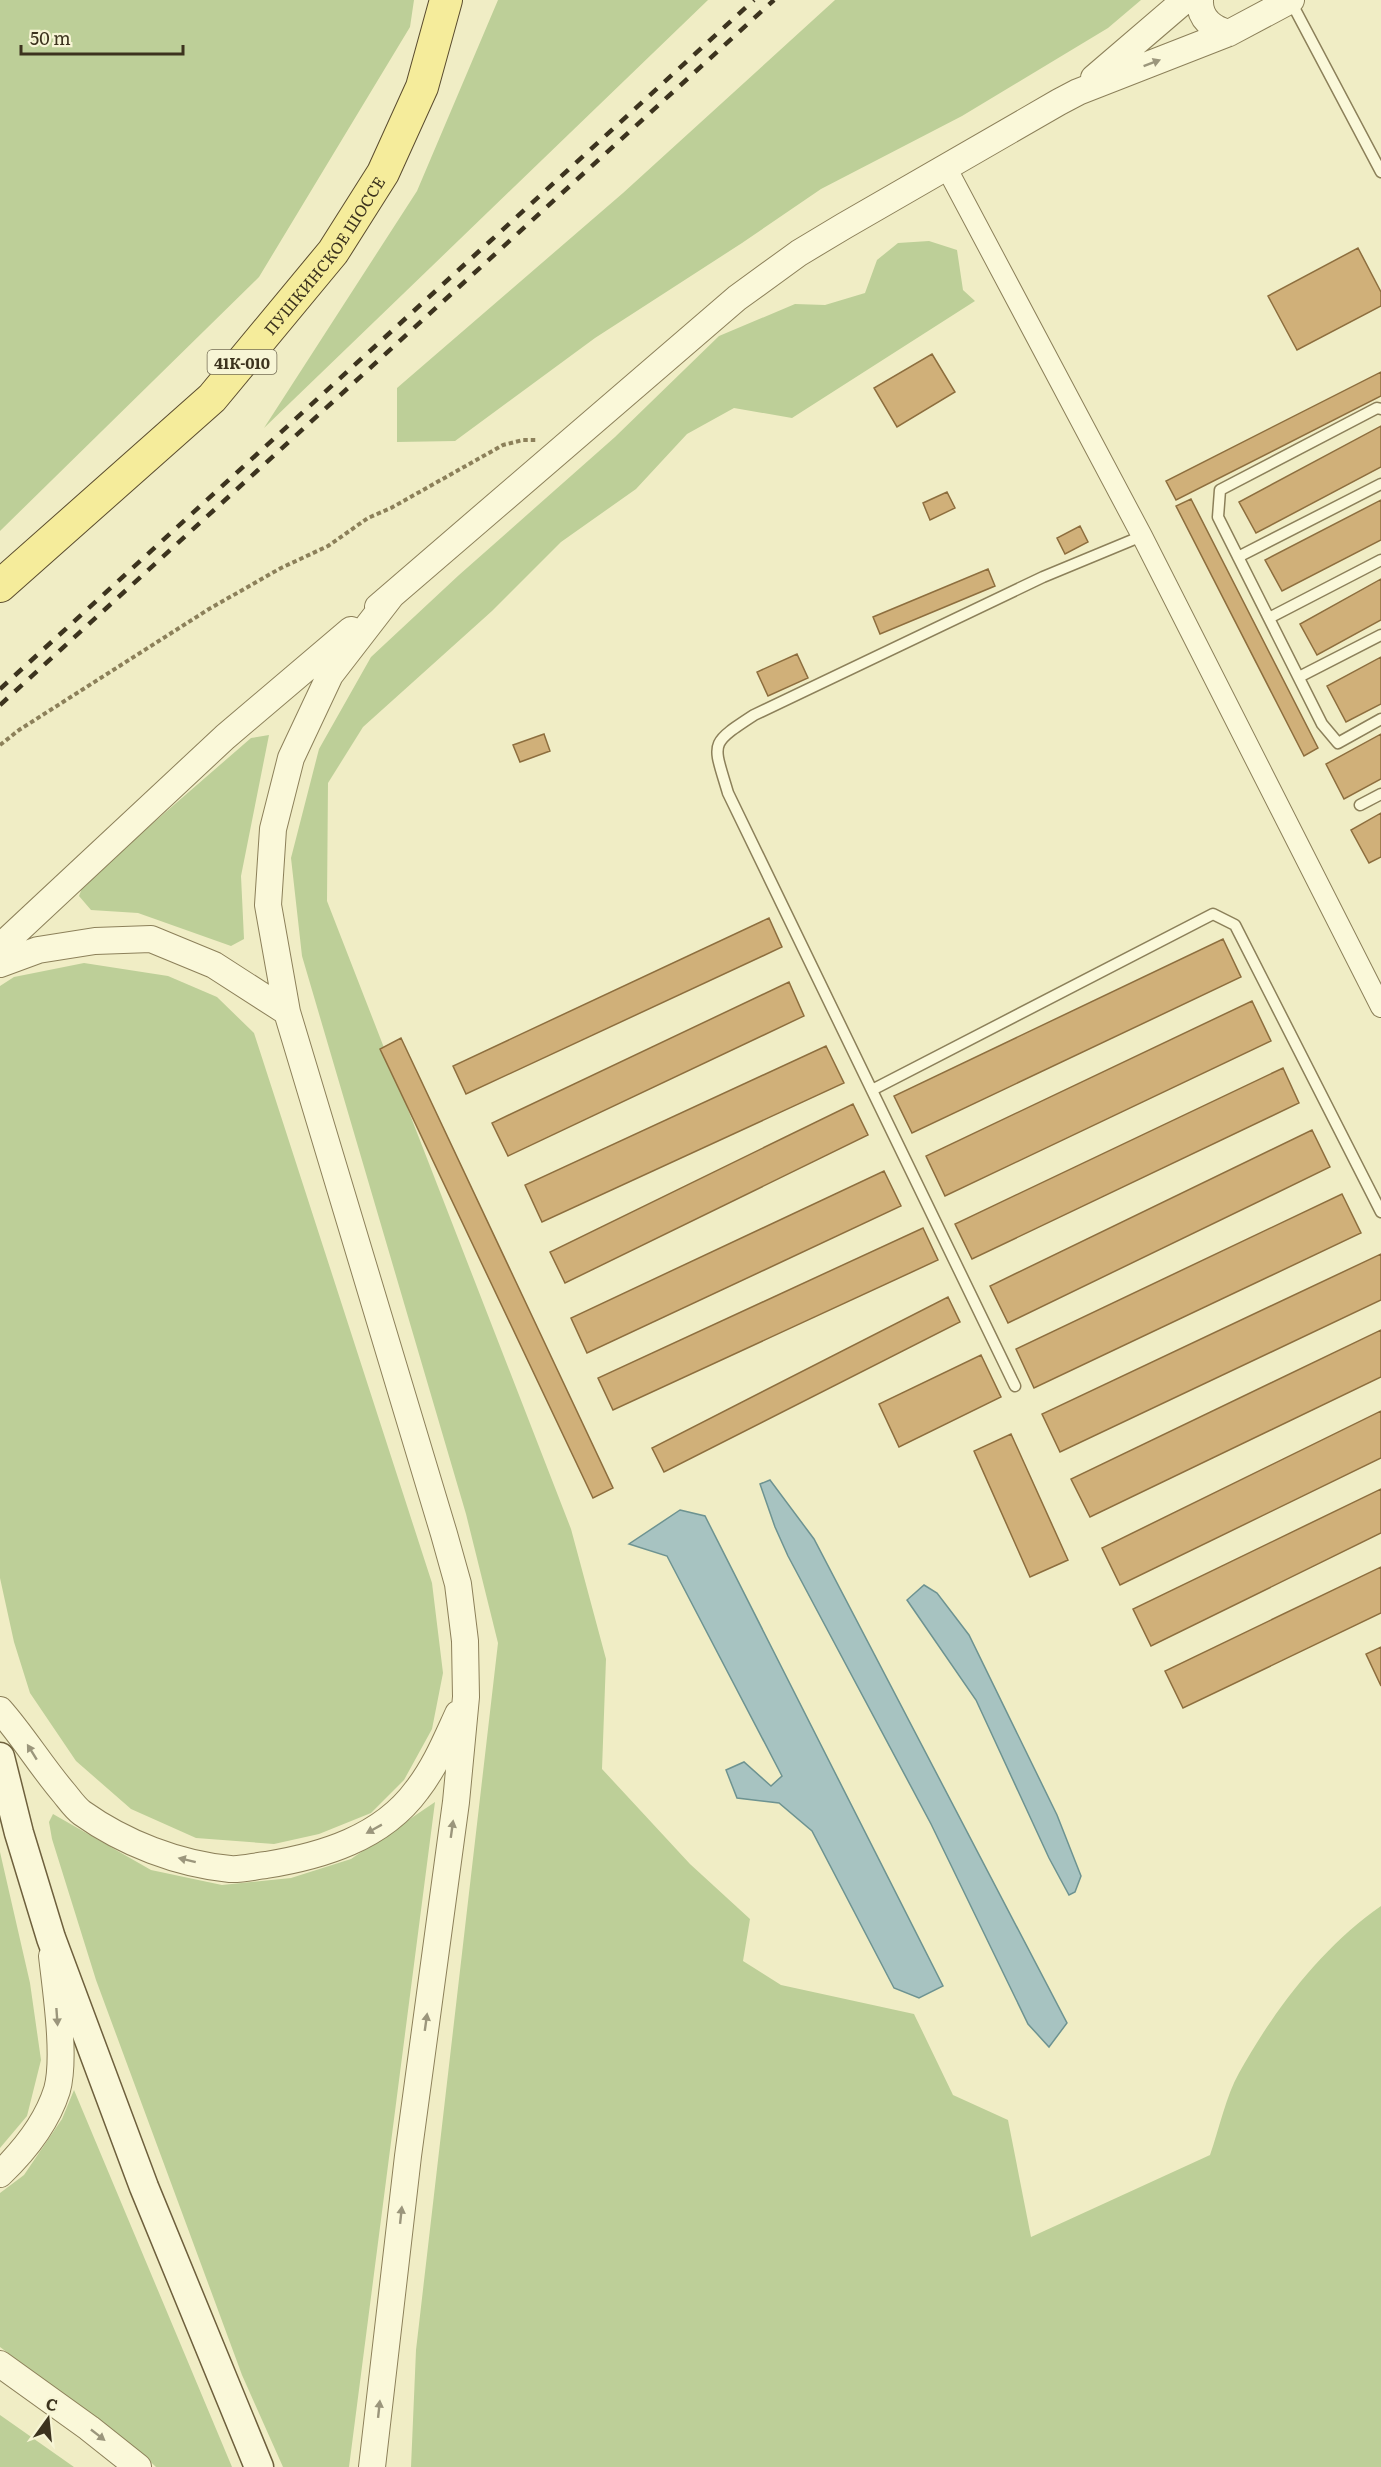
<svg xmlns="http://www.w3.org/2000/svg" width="1381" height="2467" viewBox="0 0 1381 2467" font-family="Literata,serif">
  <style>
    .green { fill: #bdcf98 }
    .water { fill: #a7c3c1; stroke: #6d9391; stroke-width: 1.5 }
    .building { fill: #d0b079; stroke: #8d6e3e; stroke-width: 1.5 }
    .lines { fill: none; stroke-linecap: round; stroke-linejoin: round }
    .service-casing { stroke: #8c805a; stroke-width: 13 }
    .minor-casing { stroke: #8c805a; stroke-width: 22 }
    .tertiary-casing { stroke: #8c805a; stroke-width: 28 }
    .secondary-casing { stroke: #6e603d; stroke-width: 31 }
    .primary-casing { stroke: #5a4c2e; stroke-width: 34 }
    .path { stroke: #8c805a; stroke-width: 4; stroke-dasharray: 4.5 3; stroke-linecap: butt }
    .service { stroke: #faf8d9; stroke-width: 10 }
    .minor { stroke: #faf8d9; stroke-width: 20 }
    .tertiary { stroke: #faf8d9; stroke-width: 26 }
    .secondary { stroke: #faf8d9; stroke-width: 28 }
    .primary { stroke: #f5ec9b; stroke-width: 32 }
    .rail { stroke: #3c331e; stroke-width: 4.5; stroke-dasharray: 10 10; stroke-linecap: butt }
    .oneway { fill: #9b967c }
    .labels { text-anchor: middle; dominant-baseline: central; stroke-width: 4.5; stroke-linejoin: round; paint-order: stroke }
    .shield { fill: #f7f5d5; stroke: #746d55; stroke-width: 1.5 }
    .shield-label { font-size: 15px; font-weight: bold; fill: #3c331e }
    .street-label { font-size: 16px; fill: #3c331e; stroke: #f7f5d5 }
  </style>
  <rect width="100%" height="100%" fill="#f0edc5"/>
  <path class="green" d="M0 0H414L410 27 259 277 0 531Z
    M498 0H708L264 428 417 191Z
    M835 0H1141L1108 28 962 116 821 189 742 243 595 338 455 441 397 442V388L623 193Z
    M929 241 957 250 963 290 975 301 792 418 734 408 687 434 636 489 561 542 492 611 363 727 328 783 327 901 571 1529 606 1659 602 1769 690 1864 750 1919 743 1961 781 1985 914 2014 953 2095 1008 2120 1031 2237 1210 2155C1219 2129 1226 2096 1239 2073 1274 2010 1322 1947 1381 1906V2467H411L416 2350 498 1643 466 1514 302 956 291 858 319 749 371 657 459 575 615 437 719 336 795 304 825 305 865 293 877 260 898 243Z
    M269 735 241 876 244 939 231 946 138 913 91 910 79 896 84 883 251 738Z
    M84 963 168 976 217 997 254 1033 432 1583 443 1673 432 1729 404 1780 371 1813 319 1834 274 1844 196 1838 131 1809 76 1761 30 1693 14 1642 0 1578V986L14 977Z
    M435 1802 349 2467H283L242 2375 96 1980 52 1839 49 1822 53 1814 151 1870 222 1885 291 1878 351 1859Z
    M0 1852 30 1983 41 2060 27 2116 0 2148Z
    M74 2090 232 2467H156L139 2451 0 2347V2193L24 2175 62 2119Z
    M0 2415 74 2467H0Z"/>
  <path class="water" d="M770 1480 814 1539 1067 2023 1049 2047 1028 2024 931 1824 788 1556 775 1527 760 1484Z
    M680 1510 705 1516 943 1986 919 1998 894 1988 812 1831 779 1803 737 1798 726 1770 744 1762 771 1786 782 1776 667 1556 629 1544Z
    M924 1585 937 1593 969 1635 1057 1815 1081 1876 1075 1892 1069 1895 1049 1858 976 1700 907 1600Z"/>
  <path class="building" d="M1358 248 1381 292V306L1297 350 1268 296Z
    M932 354 955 392 897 427 874 388Z
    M1381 372V396L1176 500 1166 481Z
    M1381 426V467L1256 533 1239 502Z
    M947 492 955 508 930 520 923 503Z
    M1191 499 1318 748 1304 756 1176 506Z
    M1381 500V540L1282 591 1265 560Z
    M1080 526 1088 542 1065 554 1057 538Z
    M988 569 995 586 880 634 873 617Z
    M1381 579V620L1317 655 1300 624Z
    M797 654 808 678 768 696 757 672Z
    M1381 657V704L1346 722 1327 686Z
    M544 734 550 751 520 762 513 745Z
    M1381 734V779L1344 799 1326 764Z
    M1381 813V857L1369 863 1351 830Z
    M769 918 782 947 466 1094 453 1066Z
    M1223 939 1241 977 912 1133 894 1096Z
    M789 982 804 1016 508 1156 492 1123Z
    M1252 1001 1271 1041 945 1196 926 1156Z
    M401 1038 613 1488 593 1498 380 1049Z
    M826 1046 844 1083 542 1222 525 1185Z
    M1283 1068 1299 1103 972 1259 955 1224Z
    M853 1104 868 1135 565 1283 550 1252Z
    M1312 1130 1330 1167 1008 1323 990 1286Z
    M884 1171 901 1206 587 1353 571 1318Z
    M1342 1194 1361 1233 1034 1388 1016 1349Z
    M923 1228 938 1260 613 1410 598 1378Z
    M1381 1254V1300L1060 1452 1042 1414Z
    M948 1297 960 1322 664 1472 652 1448Z
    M1381 1330V1377L1090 1517 1071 1479Z
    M981 1355 1001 1397 899 1447 879 1404Z
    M1381 1411V1458L1120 1585 1102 1548Z
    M1011 1434 1068 1560 1030 1577 974 1451Z
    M1381 1489V1533L1151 1646 1133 1609Z
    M1381 1567V1613L1183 1708 1165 1671Z
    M1381 1647V1686L1366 1654Z"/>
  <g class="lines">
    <g class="service-casing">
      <path id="service" d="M1290 0 1381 172
        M1381 409 1377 408 1220 490 1218 517 1322 724 1338 743 1381 719
        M1238 557 1381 484
        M1269 618 1381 560
        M1299 677 1381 635
        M1360 805 1381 794
        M872 1090 1213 914 1235 925 1381 1212
        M1015 1386 728 793C713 742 708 745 754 715L1043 577 1142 536"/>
    </g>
    <g class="minor-casing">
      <path id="minor" d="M946 167 1142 536 1381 1007"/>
    </g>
    <g class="tertiary-casing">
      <path id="tertiary" d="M1200 0C1199 19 1213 29 1229 33
        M1094 78 1185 0
        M378 607 737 298 799 253 844 226 1059 102 1078 92 1229 33 1291 0
        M0 947 225 737 351 630
        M0 964 38 950 95 941 151 939 214 965 287 1012
        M0 1710C23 1736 41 1766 64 1793 69 1799 75 1808 82 1813 124 1843 178 1864 230 1869 241 1870 255 1866 266 1865 322 1856 382 1838 417 1790 435 1767 446 1740 458 1714
        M0 2174C24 2151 47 2122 57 2090 66 2058 56 1991 52 1956
        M0 2364 89 2428 138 2467
        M372 2467 408 2156 456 1802 466 1697 465 1641 458 1584 444 1534 287 1012 268 905 273 829 291 758 330 675 391 596"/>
    </g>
    <g class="secondary-casing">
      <path id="secondary" d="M0 1757 19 1833 51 1938 144 2187 259 2467"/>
    </g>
    <g class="primary-casing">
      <g id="primary">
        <path id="s1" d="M0 586 212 398 333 252 383 173 422 87 446 0"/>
      </g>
    </g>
    <path class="path" d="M0 745 19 730 209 609 281 568 328 546 368 518 391 508 503 445 523 440H537"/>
    <use href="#service" class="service"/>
    <use href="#minor" class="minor"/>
    <use href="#tertiary" class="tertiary"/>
    <use href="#secondary" class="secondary"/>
    <use href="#primary" class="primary"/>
    <path class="rail" d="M0 689 754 0
      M0 705 774 0"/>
  </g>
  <defs><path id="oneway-solid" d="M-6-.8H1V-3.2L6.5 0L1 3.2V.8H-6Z" transform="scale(1.5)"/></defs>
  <g class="oneway">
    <use href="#oneway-solid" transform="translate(1152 63) rotate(-21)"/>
    <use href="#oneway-solid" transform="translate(32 1752) rotate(-122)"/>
    <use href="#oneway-solid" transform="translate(374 1829) rotate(151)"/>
    <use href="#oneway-solid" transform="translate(452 1829) rotate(-82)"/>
    <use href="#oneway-solid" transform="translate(187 1860) rotate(-166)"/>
    <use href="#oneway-solid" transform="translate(57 2017) rotate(86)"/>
    <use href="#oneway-solid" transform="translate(426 2022) rotate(-82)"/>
    <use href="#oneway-solid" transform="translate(401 2215) rotate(-84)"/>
    <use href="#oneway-solid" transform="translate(379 2409) rotate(-84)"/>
    <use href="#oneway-solid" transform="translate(98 2435) rotate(38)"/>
  </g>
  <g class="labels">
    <rect class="shield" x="207.5" y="350" width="69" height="24" rx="4.5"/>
    <g class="shield-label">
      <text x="242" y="362">41К-010</text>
    </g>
    <g class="street-label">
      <text stroke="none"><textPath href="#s1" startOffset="465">ПУШКИНСКОЕ ШОССЕ</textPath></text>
    </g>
  </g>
  <g transform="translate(48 2419) rotate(15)" stroke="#f7f5d5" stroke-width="4.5" paint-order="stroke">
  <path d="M0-4.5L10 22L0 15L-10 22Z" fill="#3c331e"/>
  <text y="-9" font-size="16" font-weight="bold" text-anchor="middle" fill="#3c331e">С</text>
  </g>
  <path d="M21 45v9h162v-9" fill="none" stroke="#3c331e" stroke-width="3"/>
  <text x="30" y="45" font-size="18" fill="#3c331e" stroke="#f7f5d5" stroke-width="4.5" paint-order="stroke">50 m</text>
</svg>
